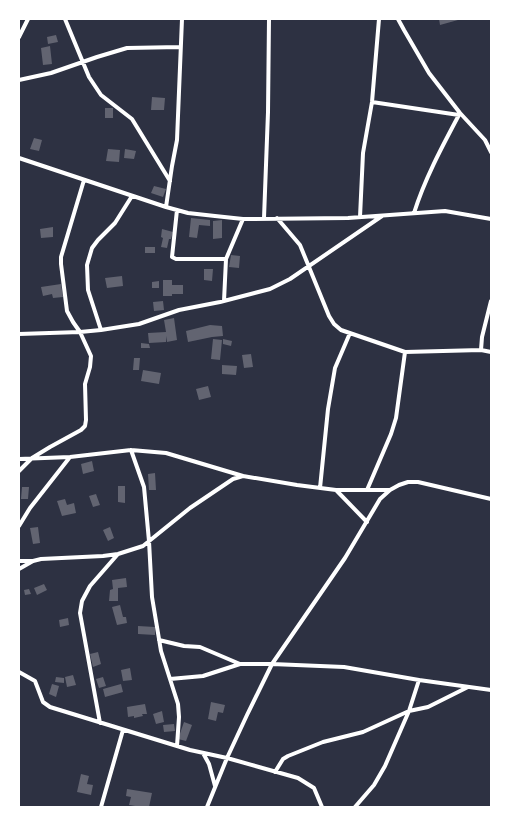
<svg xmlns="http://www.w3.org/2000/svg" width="510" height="826" viewBox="0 0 510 826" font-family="'Roboto Serif',serif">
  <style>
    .building { fill: #626471 }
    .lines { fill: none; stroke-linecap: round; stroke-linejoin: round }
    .minor { stroke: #fff; stroke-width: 4 }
  </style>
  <rect width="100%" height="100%" fill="#2d3142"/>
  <path class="building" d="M439 19H458V20L440 25Z
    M56 35 58 42 48 44 47 37Z
    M50 46 52 64 43 65 41 48Z
    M152 97 165 98 164 110H151Z
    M105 108H113V118H105Z
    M34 138 42 140 39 151 30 149Z
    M108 149 120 150 119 162 106 161Z
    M125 149 136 151 134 159 124 158Z
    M154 186 166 189 163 197 151 193Z
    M191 218 210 220V226L199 225 197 238 189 237Z
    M222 220V238L213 239V221Z
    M53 227V237L41 238 40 229Z
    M162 229 173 232 171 239H169L167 248 161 247 163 238 161 237Z
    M145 247H155V253H145Z
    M231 255 240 256 239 268 229 267Z
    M204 269H213L212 281 204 280Z
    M122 276 123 286 107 288 105 278Z
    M163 280H172V285H183V294H172V296H163Z
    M159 281V288H152V282Z
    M61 284 63 297 53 298 52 294 43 296 41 287Z
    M163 301 164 310 154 311 153 302Z
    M174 318 177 340 167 342 166 336V342L149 343 148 333 166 332 164 320Z
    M210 325 222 326 223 336 212 337 188 342 186 331Z
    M213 339 222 340 220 360 211 359Z
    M223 339 232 341 231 346 223 344Z
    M141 343 149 344 150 348H141Z
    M251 354 253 367 244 368 242 355Z
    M134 358H140L139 370H133Z
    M222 365 237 366 236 375 222 374Z
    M143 370 161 373 159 384 141 381Z
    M208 386 211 397 199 400 196 389Z
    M92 461 94 471 83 474 81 464Z
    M155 473 156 490H149L148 474Z
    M118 486H125V503L118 502Z
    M22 487H29L28 499H21Z
    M96 494 100 505 93 507 89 496Z
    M65 499 67 505 74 503 76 513 62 516 57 501Z
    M38 527 40 543 33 544 30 528Z
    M110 527 114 538 108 541 103 530Z
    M126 578 127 587 118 588V601H109L110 590 113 589 112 580Z
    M44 584 47 590 37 595 34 588Z
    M29 589 31 594 25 595 24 590Z
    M120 605 123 617H126L127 623 117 625 112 607Z
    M68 618 69 625 60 627 59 620Z
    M138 626 155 627V635L138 634Z
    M98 652 101 664 93 667 90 654Z
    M130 668 132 680 123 681 121 670Z
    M73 675 76 685 67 687 65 677Z
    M56 677 64 678V683L55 682Z
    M103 677 106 686 99 688 96 679Z
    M52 684 59 686 56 697 49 694Z
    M121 684 123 692 105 697 103 689Z
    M211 702 225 705 223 713 218 712 216 721 208 719Z
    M145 704 147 714H142L143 716 134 718V716L128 717 127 707Z
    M162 711 164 722 156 724 153 714Z
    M184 722 192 725 186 741 178 739Z
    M174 724 175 731 164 732 163 725Z
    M81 774 89 776 87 784 93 785 91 795 77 792Z
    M127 789 152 793 149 807H141L129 805 131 797 126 796Z"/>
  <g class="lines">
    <path class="minor" d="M65 19 89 77 101 95 132 119 170 181
      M398 19 404 30 429 73 460 113 485 140 491 152
      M19 37 28 19
      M19 80 51 73 97 57 127 48 180 47
      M372 102 459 115
      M19 158 166 207 188 213 215 216 243 219 348 218 445 211 491 219
      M166 207 172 166 177 140 182 19
      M177 210 172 257 176 259H226
      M414 213C425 178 443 145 460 113
      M360 217 363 153 372 102 379 19
      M264 218 268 112 269 19
      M277 218 300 245 329 316 334 324 341 330 405 352 481 350 491 352
      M224 301 226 259 243 219
      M101 330 88 290 87 265 92 248 98 240 115 223 132 196
      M19 334 80 332 101 330 139 324 179 310 220 302 270 289 290 279 382 216
      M481 350 482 337 491 301
      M131 450 144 487 149 541 152 597 161 651 178 704 179 717 177 746
      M19 459 70 457 131 450 166 453 243 476
      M19 471 32 458 50 447 81 430 85 426 86 420 85 384 90 367 91 356 80 332 73 322 67 311 61 264V257L84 180
      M320 488 328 409 335 368 350 333
      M336 490 367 522
      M367 490 391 434 396 418 405 352
      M19 526 30 508 70 457
      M19 561H33
      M19 569 33 561 41 559 103 556 118 554 143 546 190 508 233 479 243 476 297 485 336 490H389
      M159 640 184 646 200 647 240 664
      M19 672 35 681 43 702 50 707 190 750 227 758 298 778 314 788 322 807
      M170 679 203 676 240 664H272L344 667 419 680 491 690
      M100 723 80 613 82 601 90 586 118 554
      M203 753 209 764 215 786
      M275 772 283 759 288 756 323 742 363 732 409 711 428 707 468 687
      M101 807 123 730
      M207 807 227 758 247 715 272 664 345 558 380 499 390 490 399 485 408 482H418L491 499
      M355 807 374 785 385 766 409 711 419 680"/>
  </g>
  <rect width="510" height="826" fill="none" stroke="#ffffff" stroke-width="40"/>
</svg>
